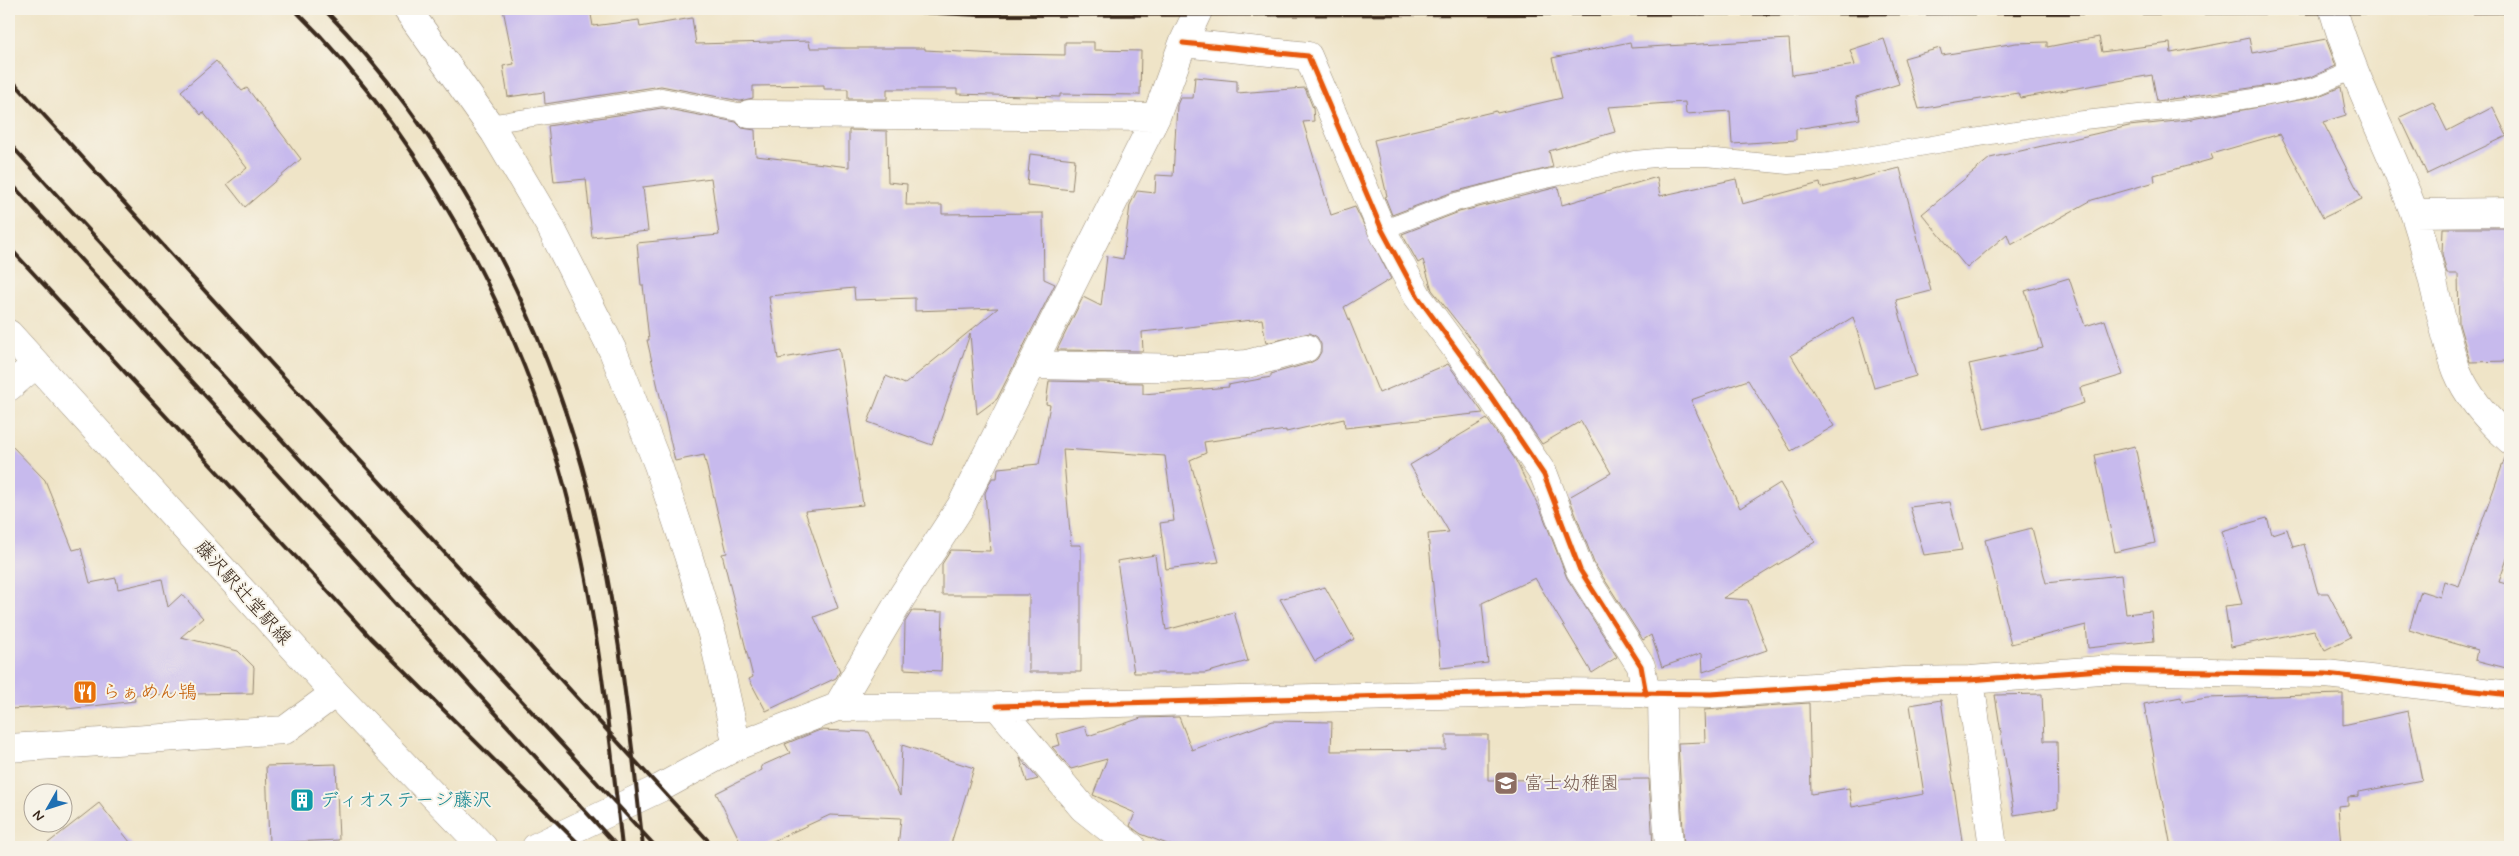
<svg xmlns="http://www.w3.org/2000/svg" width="2519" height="856" viewBox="0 0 2519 856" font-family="Mynerve,'Klee One',sans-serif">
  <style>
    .building { fill: #c7baed }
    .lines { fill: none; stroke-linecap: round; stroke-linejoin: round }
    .service-casing { stroke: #958772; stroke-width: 19 }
    .minor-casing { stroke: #958772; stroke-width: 29 }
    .tertiary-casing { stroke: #958772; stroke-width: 29 }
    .service { stroke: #fff; stroke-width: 18 }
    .minor { stroke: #fff; stroke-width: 28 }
    .tertiary { stroke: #fff; stroke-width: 28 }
    .rail { stroke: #3b2a1e; stroke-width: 4 }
    .cycleway-casing { stroke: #f7f3e8; stroke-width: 8 }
    .cycleway { stroke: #e8590c; stroke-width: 5 }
    .labels { text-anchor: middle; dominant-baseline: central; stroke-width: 4; stroke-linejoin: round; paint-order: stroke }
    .street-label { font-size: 19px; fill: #3b2a1e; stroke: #f7f3e8 }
    .food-label { font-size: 19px; fill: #c56008; stroke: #f7f3e8; text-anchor: start }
    .education-label { font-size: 19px; fill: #785e54; stroke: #f7f3e8; text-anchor: start }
    .culture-label { font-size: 19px; fill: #0d838f; stroke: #f7f3e8; text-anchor: start }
  </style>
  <rect width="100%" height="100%" fill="#f7f3e8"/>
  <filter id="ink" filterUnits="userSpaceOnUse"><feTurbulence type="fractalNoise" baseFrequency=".02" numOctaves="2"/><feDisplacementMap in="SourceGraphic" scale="10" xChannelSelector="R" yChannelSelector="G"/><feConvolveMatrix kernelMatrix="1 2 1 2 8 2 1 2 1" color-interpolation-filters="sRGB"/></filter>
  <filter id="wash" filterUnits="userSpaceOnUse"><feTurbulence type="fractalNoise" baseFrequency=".0096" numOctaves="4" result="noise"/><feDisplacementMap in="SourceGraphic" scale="20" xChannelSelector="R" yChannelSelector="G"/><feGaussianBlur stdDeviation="1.12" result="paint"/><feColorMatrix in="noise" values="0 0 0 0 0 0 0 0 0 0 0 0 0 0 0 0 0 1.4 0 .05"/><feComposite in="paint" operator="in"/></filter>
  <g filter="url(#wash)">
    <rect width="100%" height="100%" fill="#efe4c7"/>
    <g id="blocks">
      <path class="building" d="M503 9H590L593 26 639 20 640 27 692 18 696 44 809 41 810 48H925V50L997 54 1065 55V42H1094V50L1141 51 1140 95 1060 94V97L957 94V89H887V99H848V89H824V85L753 86V98L740 101 661 86 545 104 544 92 508 97 503 66 514 64Z
        M2099 37 2102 52 2170 43 2171 53 2249 38 2252 53 2326 39 2336 66 2311 77 2272 85 2157 101 2152 75 2020 98 2018 93 1919 109 1904 58 1940 48 1942 55 2016 43 2047 42V47Z
        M1789 39 1792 75 1855 65 1850 50 1884 39 1899 84 1856 97 1860 119 1796 129V140L1732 144 1730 111 1686 114 1685 102 1608 107 1615 132 1549 151 1553 167 1453 192 1392 215 1385 197 1387 196 1374 140 1496 111 1497 113 1562 98 1552 58 1630 42 1631 48Z
        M216 61 242 91 247 88 301 159 245 207 227 184 247 168 203 112 201 115 181 91Z
        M1195 77 1237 81V93L1305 88 1313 108 1314 121 1303 122 1331 215 1355 207 1391 279 1344 307 1379 393 1448 364 1483 413 1345 428 1344 419 1286 432V430L1204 442 1206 453 1190 460 1219 562 1166 569 1160 523 1174 521 1165 456 1063 449 1071 545H1081V672H1029V595H942V564L951 550 990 551 985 493 992 478H997L998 468 1039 464 1050 405 1046 404 1049 381 1143 383V394L1229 387 1228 385 1271 377V374L1310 363 1317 359 1321 352V344L1317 337 1310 333 1266 343 1262 319 1142 332 1143 351 1057 350 1083 297 1101 306 1107 256 1123 259 1130 205 1137 191 1155 193 1156 175 1173 176 1177 105 1180 98H1193Z
        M2341 87 2346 115 2323 122 2362 199 2323 218 2280 134 2211 154 2213 159 2154 175 2155 182 2092 200 2011 245 2007 234 1967 268 1922 214 1990 158 2129 126 2186 120 2316 97Z
        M2433 102 2447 131 2493 107 2507 136 2427 174 2400 117Z
        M662 108 736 122 742 128 755 130 756 156 849 167V130L887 131 888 182 907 184 906 205H942V214L1043 213 1044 279 1055 284 997 399 977 414 970 334 932 445 868 422 886 376 905 384 998 308 915 311V298L855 300 854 288 769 296 778 359 839 348 863 505 805 511 838 608 814 617 840 671 836 678 766 711 749 679 753 677 722 554 727 553 704 455 675 461 647 340H649L643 285H641L637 243 719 235 711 178 643 187 648 231 592 237 586 179 554 182 548 126Z
        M1030 154 1075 159 1072 190 1027 185Z
        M1900 168 1931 291 1896 300 1916 376 1874 388 1853 317 1791 355 1834 426 1791 451 1748 380 1691 400 1740 508 1780 483 1815 542 1723 598 1748 600 1767 650 1703 672 1702 653 1662 667 1651 635 1643 640 1594 563 1569 497 1611 473 1581 421 1542 444 1478 352 1480 351 1432 290 1423 260 1418 263 1402 234 1459 212 1558 187 1562 205 1657 177 1660 196 1736 179 1742 204 1820 183 1821 188Z
        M2443 228H2510V361L2470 362 2459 324 2458 274H2447L2442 254Z
        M2069 278 2085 326 2105 320 2123 375 2080 388 2084 403 2056 412 1984 429 1969 364 2043 348 2025 291Z
        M1487 419 1515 459 1542 513 1567 578 1617 657 1592 673 1535 578 1482 603 1488 663 1441 668 1428 534 1449 532 1410 465Z
        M9 443 45 480 73 550 81 548 90 583 116 578 118 589 162 579 168 607 182 594 203 618 181 637 238 651 254 667 253 693 134 695 135 701 67 709V706L9 709Z
        M2135 446 2155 543 2115 552 2095 455Z
        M2506 455H2510V550L2499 582 2510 585V669L2475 660 2477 650 2409 630 2421 591 2440 597 2444 581 2459 586Z
        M1950 502 1962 550 1924 555 1910 507Z
        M2267 518 2272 534 2287 529 2293 547 2304 544 2318 593H2328L2351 637 2325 650 2314 630 2231 647 2225 606 2242 604 2222 531Z
        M2032 528 2046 583 2121 575 2126 614 2151 611 2154 641 2088 648 2086 625 2011 644 1985 540Z
        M1155 555 1166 630 1234 612 1248 661 1205 673H1134L1117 561Z
        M1325 587 1354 639 1315 661 1280 599Z
        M912 611 943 612 941 671 904 669 905 622Z
        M2042 694 2044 741H2057L2058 808 2014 815 1995 695Z
        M2343 694V725L2408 711 2422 780 2359 792V796L2348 797V805L2338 806 2341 847H2171L2144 704 2181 697 2182 702 2207 698Z
        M1941 700 1963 847H1684L1678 743 1705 742 1704 710 1809 703 1811 794 1849 788 1852 807 1924 794 1910 705Z
        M1179 717 1192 750 1273 721 1332 722 1331 751 1446 750V735H1488V780L1649 779 1653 847H1175L1141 834 1130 826 1135 813 1093 795 1107 759 1071 769 1052 747 1060 745 1057 734 1085 726 1088 736 1141 718Z
        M820 730 869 732 900 796 902 745 974 768 950 847H898L901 818 830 815 760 847H743L716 793 762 770 761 766 790 753 785 744Z
        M1020 758 1038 779 1027 782Z
        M336 764 339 840 269 843 266 766Z
        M99 803 134 847H43Z"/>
    </g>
  </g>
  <g filter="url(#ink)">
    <use href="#blocks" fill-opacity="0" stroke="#958772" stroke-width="1"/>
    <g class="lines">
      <g class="service-casing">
        <path id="service" d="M489 124 662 97 749 114
          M1382 230 1456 202 1537 181 1634 160 1666 157H1705L1788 165 1830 162 2075 121 2184 109 2274 95 2314 87 2354 70"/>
      </g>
      <g class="minor-casing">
        <path id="minor" d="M407 9 495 133 550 226 613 351 658 465 688 555 714 641 737 746
          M2333 9C2353 79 2388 142 2413 210 2432 262 2438 319 2457 371 2468 398 2489 421 2510 440
          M1183 43 1308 56 1382 230 1418 297 1490 395 1544 475 1580 570 1641 666 1646 694
          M749 114 1156 117
          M2414 213 2510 212
          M1032 365 1189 368 1247 364 1306 348
          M9 387 36 364
          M1970 680 1993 847
          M1662 695 1663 759 1669 847
          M997 706 1557 692 1711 694 1903 681 1970 680 2100 670 2326 674 2510 695
          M837 707 903 595 961 506 1156 117 1183 43 1199 9
          M536 847 660 788 737 746 837 707 997 706 1083 808 1132 847"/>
      </g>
      <g class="tertiary-casing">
        <path id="tertiary" d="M9 334 335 693 483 847
          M9 748 285 730 335 693"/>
      </g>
      <use href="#service" class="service"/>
      <use href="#minor" class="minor"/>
      <use href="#tertiary" class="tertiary"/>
      <path class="rail" d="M294 9C436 148 539 356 580 550 601 648 611 748 622 847
        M324 9C445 133 536 300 582 466 616 590 629 719 643 847
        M851 9 979 15 2510 12
        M9 77 714 847
        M9 143 656 847
        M9 181 618 847
        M9 247 371 638 582 847"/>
      <g class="cycleway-casing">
        <path id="cycleway" d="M1183 43 1308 56 1382 230 1418 297 1490 395 1544 475 1580 570 1641 666 1646 694
          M997 706 1557 692 1711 694 1903 681 1970 680 2100 670 2326 674 2510 695"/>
      </g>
      <use href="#cycleway" class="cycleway"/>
    </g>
  </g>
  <defs>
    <g id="restaurant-square" transform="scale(1.25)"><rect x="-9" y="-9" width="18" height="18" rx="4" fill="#e8710a" stroke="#f7f3e8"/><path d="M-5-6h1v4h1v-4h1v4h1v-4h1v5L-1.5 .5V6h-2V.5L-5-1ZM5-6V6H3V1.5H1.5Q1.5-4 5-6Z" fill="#fff"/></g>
    <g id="school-square" transform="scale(1.25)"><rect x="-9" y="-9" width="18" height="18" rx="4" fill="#8d6e63" stroke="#f7f3e8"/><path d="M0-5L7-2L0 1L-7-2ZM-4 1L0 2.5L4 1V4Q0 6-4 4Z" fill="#fff"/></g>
    <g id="building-square" transform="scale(1.25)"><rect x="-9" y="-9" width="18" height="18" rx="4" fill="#0f9aa8" stroke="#f7f3e8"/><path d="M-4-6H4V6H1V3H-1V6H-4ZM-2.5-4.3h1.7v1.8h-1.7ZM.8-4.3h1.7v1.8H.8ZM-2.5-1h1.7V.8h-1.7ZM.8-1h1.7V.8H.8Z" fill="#fff"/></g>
  </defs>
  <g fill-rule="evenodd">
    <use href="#restaurant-square" x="85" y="692"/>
    <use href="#school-square" x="1506" y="783"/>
    <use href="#building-square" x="302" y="800"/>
  </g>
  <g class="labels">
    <g class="street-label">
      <text transform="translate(243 593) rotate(48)">藤沢駅辻堂駅線</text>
    </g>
    <g class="food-label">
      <text x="102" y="692">らぁめん鴇</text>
    </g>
    <g class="education-label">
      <text x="1524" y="783">富士幼稚園</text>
    </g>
    <g class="culture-label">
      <text x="320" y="800">ディオステージ藤沢</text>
    </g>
  </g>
  <rect width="2519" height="856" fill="none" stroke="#f7f3e8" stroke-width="30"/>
  <g transform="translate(48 808) rotate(231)"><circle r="24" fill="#f7f3e8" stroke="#aca397"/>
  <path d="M0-4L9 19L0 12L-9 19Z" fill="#1f6fb2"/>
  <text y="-8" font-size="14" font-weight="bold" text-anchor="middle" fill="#3b2a1e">N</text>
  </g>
</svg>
